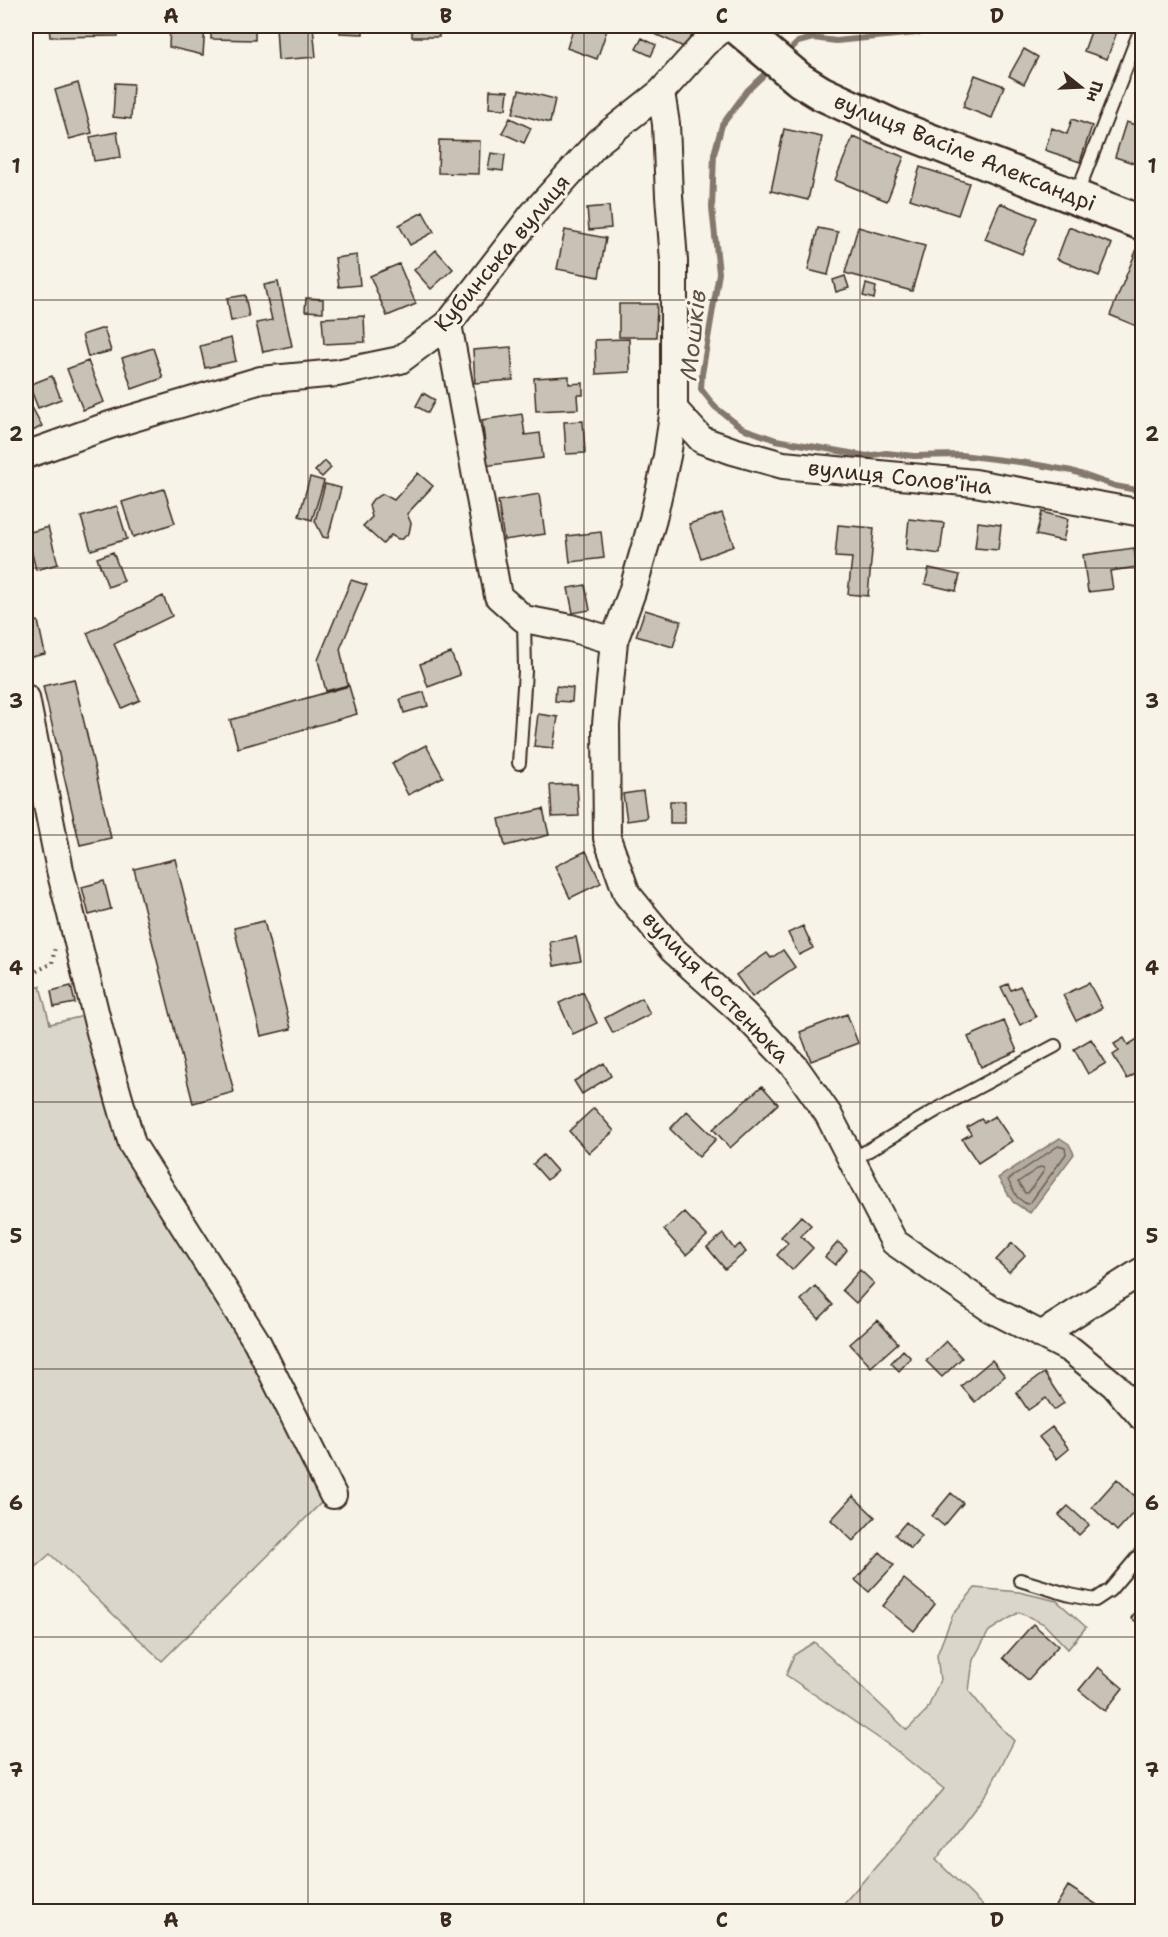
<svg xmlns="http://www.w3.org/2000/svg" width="1168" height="1937" viewBox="0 0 1168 1937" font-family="'Shantell Sans',sans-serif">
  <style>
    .green { fill: #dbd6cb; stroke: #8b8074; stroke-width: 1.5 }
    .water { fill: #b4aca0; stroke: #84786c; stroke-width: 1.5 }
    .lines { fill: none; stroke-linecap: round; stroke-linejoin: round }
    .shore { stroke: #6b5e52; stroke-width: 1.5 }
    .stream { stroke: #84786c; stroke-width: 6 }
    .building { fill: #c8c1b6; stroke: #3b2a1e; stroke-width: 1.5 }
    .lane-casing { stroke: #3b2a1e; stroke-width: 16 }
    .street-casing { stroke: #3b2a1e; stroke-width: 30 }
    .secondary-casing { stroke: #3b2a1e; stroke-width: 38 }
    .path { stroke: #3b2a1e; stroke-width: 4; stroke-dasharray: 1.5 4.5; stroke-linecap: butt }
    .lane { stroke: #f7f3e8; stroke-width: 12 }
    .street { stroke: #f7f3e8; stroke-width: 26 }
    .secondary { stroke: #f7f3e8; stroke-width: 33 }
    .grid { fill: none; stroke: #3b2a1e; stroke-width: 1.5; stroke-opacity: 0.55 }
    .labels { text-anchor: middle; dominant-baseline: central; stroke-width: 6; stroke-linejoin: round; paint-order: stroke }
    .street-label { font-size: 22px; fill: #3b2a1e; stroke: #f7f3e8 }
    .water-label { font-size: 24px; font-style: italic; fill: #5f5145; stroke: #f7f3e8 }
    .neatline { fill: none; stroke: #3b2a1e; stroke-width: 2 }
    .grid-label { font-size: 20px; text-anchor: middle; font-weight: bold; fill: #3b2a1e }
  </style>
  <rect width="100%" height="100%" fill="#f7f3e8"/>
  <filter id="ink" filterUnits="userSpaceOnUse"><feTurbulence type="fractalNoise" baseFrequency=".0167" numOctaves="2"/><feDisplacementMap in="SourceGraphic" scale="12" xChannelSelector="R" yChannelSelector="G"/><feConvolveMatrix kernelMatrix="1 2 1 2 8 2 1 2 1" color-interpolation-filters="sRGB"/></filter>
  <g filter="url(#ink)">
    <path class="green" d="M40 986 50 1024 88 1015 124 1144 250 1347 324 1500 162 1661 50 1554 26 1575V992Z
      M975 1588 1019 1592 1057 1601 1086 1627 1068 1649 1044 1624 1019 1612 989 1631 973 1660 969 1691 986 1712 1014 1741 988 1791 936 1860 988 1911H837L944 1789 893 1748 786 1675 794 1655 814 1642 907 1730 927 1710 940 1680 937 1655 953 1614Z"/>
    <path class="water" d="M1060 1138 1069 1144 1074 1154 1030 1213 1013 1202 998 1178Z"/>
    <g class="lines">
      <path class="shore" d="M1058 1146 1065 1148 1066 1154 1030 1203 1026 1204 1017 1197 1008 1180Z
        M1040 1167 1044 1168V1171L1028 1193H1025L1018 1182Z"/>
      <path class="stream" d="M786 54 798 42 813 38 836 41 916 33 949 26
        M772 67 747 91 722 125 714 154 712 208 719 273 702 374 701 389 715 407 742 428 776 440 867 456 886 453 914 456 961 455 1027 463 1072 471 1115 486 1142 491"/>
    </g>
    <path class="building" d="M49 26H118V36L50 37Z
      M170 26H205L203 55 169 47Z
      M211 26H255V40L211 39Z
      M276 26H313L316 57 278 60Z
      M341 26H363V34L340 33Z
      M412 26H439V37H412Z
      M574 26H595L607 30 597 59 567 48Z
      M648 26H698L688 49 646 30Z
      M1093 26H1119L1107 59 1084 51Z
      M642 38 656 45 651 56 636 49Z
      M1024 49 1038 57 1024 84 1009 76Z
      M975 75 1004 86 992 118 963 107Z
      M78 83 92 133 69 139 55 90Z
      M115 83 133 84 131 119 113 117Z
      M490 90 508 91 506 109 489 108Z
      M519 90 555 99 550 123 513 113Z
      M510 118 531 128 524 143 502 133Z
      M1072 119 1092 126 1080 162 1045 150 1052 128 1067 134Z
      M1126 122 1142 127V166L1115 157Z
      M784 129 822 137 808 200 771 191Z
      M117 132 121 157 94 161 90 137Z
      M853 137 904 157 887 201 835 180Z
      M439 140 480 141 479 174 438 173Z
      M491 153 505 155 503 171 488 169Z
      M920 167 969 183 958 215 910 199Z
      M1000 203 1037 218 1022 254 985 239Z
      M609 206 611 228 589 230 587 208Z
      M423 212 434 232 410 245 399 225Z
      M858 227 925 246 912 291 845 273Z
      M1069 227 1112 244 1099 276 1057 259Z
      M818 228 838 232 828 275 808 270Z
      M565 230 606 238 599 277 557 269Z
      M1137 249 1142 251 1141 328 1110 315Z
      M436 250 453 269 431 289 414 270Z
      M357 255 360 285 339 287 335 258Z
      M399 264 416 304 387 316 370 276Z
      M845 276 849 288 836 292 833 280Z
      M278 282 292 346 263 352 256 323 272 320 264 285Z
      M866 284 876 287 874 299 863 296Z
      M245 295 249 317 231 321 227 298Z
      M306 298 323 299V312L305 311Z
      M619 304H657L656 337H619Z
      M364 316 365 342 324 344 322 318Z
      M104 328 111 351 88 357 82 335Z
      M231 338 236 361 205 368 200 346Z
      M629 339 630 372 596 374 595 340Z
      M511 347 513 380 475 383 473 350Z
      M153 348 163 378 132 389 122 358Z
      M88 361 104 402 83 410 67 369Z
      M52 376 61 399 38 408 29 385Z
      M569 376V384L583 383V395H577L578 409 536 411 534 378Z
      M423 393 435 400 428 413 416 406Z
      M26 396 42 426 26 435Z
      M522 414 525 435 540 433 543 458 484 466 480 444 485 443 482 420Z
      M583 421 585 453 566 454 564 422Z
      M325 461 331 468 322 477 315 471Z
      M418 473 433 486 407 514 411 523 409 533 402 539H398L391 535 383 544 363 526 372 517 369 505 373 499 383 494 394 500Z
      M310 477 324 481 312 520 299 516Z
      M325 484 341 488 328 538 323 537 315 521Z
      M164 489 175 523 133 537 122 502Z
      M539 494 545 534 504 540 498 501Z
      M117 506 127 539 91 550 81 517Z
      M1042 512 1068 519 1063 541 1036 535Z
      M722 513 734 546 701 558 689 524Z
      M909 519 944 523 940 554 906 549Z
      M978 522 1001 525 998 550 975 548Z
      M838 525 874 528 868 596 848 594 852 558 835 557Z
      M48 527 58 564 36 570 27 533Z
      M601 532 604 558 570 562 567 536Z
      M1134 548 1137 567 1110 571 1113 589 1088 592 1083 555Z
      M113 552 124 581 108 587 97 558Z
      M929 568 960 575 956 591 925 584Z
      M351 580 367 585 340 649 348 685 326 691 318 660Z
      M585 585 590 610 573 613 568 588Z
      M163 596 172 616 114 644 140 700 122 708 87 633Z
      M645 610 681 621 673 647 636 636Z
      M38 621 45 654 27 658 26 623Z
      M451 653 460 675 428 687 420 664Z
      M74 679 111 838 80 845 43 686Z
      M349 686 357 714 238 748 230 720Z
      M556 686 573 688 572 702 555 701Z
      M424 692 428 706 404 713 400 699Z
      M538 714 558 717 553 748 534 746Z
      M426 745 443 777 408 795 392 763Z
      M577 784 579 816 552 817 550 785Z
      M643 791 647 818 627 821 623 794Z
      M670 801H685V823H670Z
      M543 809 549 835 505 846 499 819Z
      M586 851 601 883 570 898 555 866Z
      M175 859 234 1092 193 1103 134 869Z
      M104 881 111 909 89 915 82 887Z
      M264 921 291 1029 261 1036 234 928Z
      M803 926 813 948 799 955 788 933Z
      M576 937 581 961 554 966 550 942Z
      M783 950 795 967 752 997 736 975 767 953 771 958Z
      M1089 983 1102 1008 1076 1021 1063 995Z
      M1008 984 1011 990 1020 986 1036 1017 1020 1025 1001 987Z
      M71 986 75 1003 54 1007 51 991Z
      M583 992 597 1023 573 1034 559 1003Z
      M642 998 650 1014 613 1033 605 1018Z
      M847 1014 858 1043 811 1061 800 1032Z
      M1004 1021 1017 1051 981 1067 968 1037Z
      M1142 1036V1070L1127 1079 1113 1055 1119 1051 1114 1044 1124 1038 1128 1045Z
      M1091 1039 1106 1063 1088 1074 1074 1049Z
      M604 1063 611 1076 582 1094 574 1081Z
      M762 1086 778 1104 730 1148 713 1129Z
      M594 1108 614 1131 589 1153 569 1131Z
      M687 1111 716 1139 699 1157 670 1129Z
      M995 1116 1012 1141 978 1163 962 1139 971 1134 967 1127 981 1119 984 1122Z
      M543 1155 557 1171 547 1180 533 1164Z
      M684 1212 707 1236 686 1255 664 1230Z
      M801 1216 811 1225 801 1236 813 1248 792 1270 777 1255 788 1243 781 1237Z
      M723 1234 734 1249 740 1244 746 1252 725 1269 707 1247Z
      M838 1242 847 1250 835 1265 825 1257Z
      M1012 1243 1025 1255 1009 1272 996 1260Z
      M860 1270 874 1283 856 1303 842 1290Z
      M815 1286 833 1305 819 1319 801 1300Z
      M877 1320 898 1343 871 1367 850 1344Z
      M946 1341 962 1358 942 1377 926 1361Z
      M903 1350 911 1358 899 1371 891 1363Z
      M992 1360 1005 1376 975 1402 961 1386Z
      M1044 1373 1064 1403 1054 1410 1046 1398 1028 1410 1016 1392Z
      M1052 1427 1069 1449 1057 1459 1039 1437Z
      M1117 1479 1142 1503 1117 1531 1092 1507Z
      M951 1493 963 1503 944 1526 932 1516Z
      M853 1496 875 1517 853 1541 831 1520Z
      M1068 1506 1089 1525 1079 1535 1059 1515Z
      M906 1522 922 1536 911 1549 895 1535Z
      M880 1552 894 1565 869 1592 855 1580Z
      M904 1579 935 1604 914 1631 883 1606Z
      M1142 1602V1626L1131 1618Z
      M1033 1624 1058 1646 1028 1680 1003 1658Z
      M1098 1667 1123 1688 1105 1711 1079 1690Z
      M1068 1886 1108 1912H1064L1056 1906Z"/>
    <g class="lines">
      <g class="lane-casing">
        <path id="lane" d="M1076 196 1142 26
          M519 763 525 671 524 619
          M852 1160 950 1102 1055 1046
          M1020 1580 1070 1595 1095 1600 1110 1590 1142 1552"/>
      </g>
      <g class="street-casing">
        <path id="street" d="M661 92 666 124 669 196 674 261V409L667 456 653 519 632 592 614 641 606 724 607 838 627 894 672 949 744 1014 795 1067 828 1114 894 1242 991 1309 1071 1350 1114 1385 1142 1417
          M448 324 498 596 524 619 571 628 614 641
          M674 409 702 440 733 451 783 465 975 483 1142 513
          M26 455 110 425 261 380 337 373 400 360 448 324 533 214 598 142 661 92 704 44 726 26
          M26 698 60 870 100 1032 132 1144 257 1342 333 1495
          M1041 1335 1142 1271"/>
      </g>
      <g class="secondary-casing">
        <path id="secondary" d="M736 26 800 80 821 93 894 127 1142 223"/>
      </g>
      <path class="path" d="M26 977 52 963 55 947"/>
      <use href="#lane" class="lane"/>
      <use href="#street" class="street"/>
      <use href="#secondary" class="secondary"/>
    </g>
  </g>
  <path class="grid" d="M308 26V1912M584 26V1912M860 26V1912M26 300H1142M26 568H1142M26 835H1142M26 1102H1142M26 1369H1142M26 1637H1142"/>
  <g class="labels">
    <g class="street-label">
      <text transform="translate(965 152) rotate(22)">вулиця Васіле Александрі</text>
      <text transform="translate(502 253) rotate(-50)">Кубинська вулиця</text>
      <text transform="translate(900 477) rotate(6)">вулиця Солов'їна</text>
      <text transform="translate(716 987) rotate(46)">вулиця Костенюка</text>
    </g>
    <g class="water-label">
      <text transform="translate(693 335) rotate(-84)">Мошків</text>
    </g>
  </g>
  <rect width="1168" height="1937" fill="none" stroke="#f7f3e8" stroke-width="66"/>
  <g transform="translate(1081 87) rotate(108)" stroke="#f7f3e8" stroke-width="4.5" paint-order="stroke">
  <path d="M0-4.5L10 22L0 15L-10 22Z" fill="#3b2a1e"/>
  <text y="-9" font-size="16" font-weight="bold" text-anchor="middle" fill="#3b2a1e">Пн</text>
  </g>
  <rect x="33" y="33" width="1102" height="1871" class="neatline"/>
  <g class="grid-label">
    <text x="171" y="23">A</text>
    <text x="446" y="23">B</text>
    <text x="722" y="23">C</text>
    <text x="997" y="23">D</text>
    <text x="16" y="173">1</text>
    <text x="1152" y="173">1</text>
    <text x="16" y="441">2</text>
    <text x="1152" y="441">2</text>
    <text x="16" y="708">3</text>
    <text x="1152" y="708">3</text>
    <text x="16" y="975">4</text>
    <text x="1152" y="975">4</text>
    <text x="16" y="1243">5</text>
    <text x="1152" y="1243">5</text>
    <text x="16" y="1510">6</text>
    <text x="1152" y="1510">6</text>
    <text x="16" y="1777">7</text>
    <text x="1152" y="1777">7</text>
    <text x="171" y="1927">A</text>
    <text x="446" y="1927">B</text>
    <text x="722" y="1927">C</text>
    <text x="997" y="1927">D</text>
  </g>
</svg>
